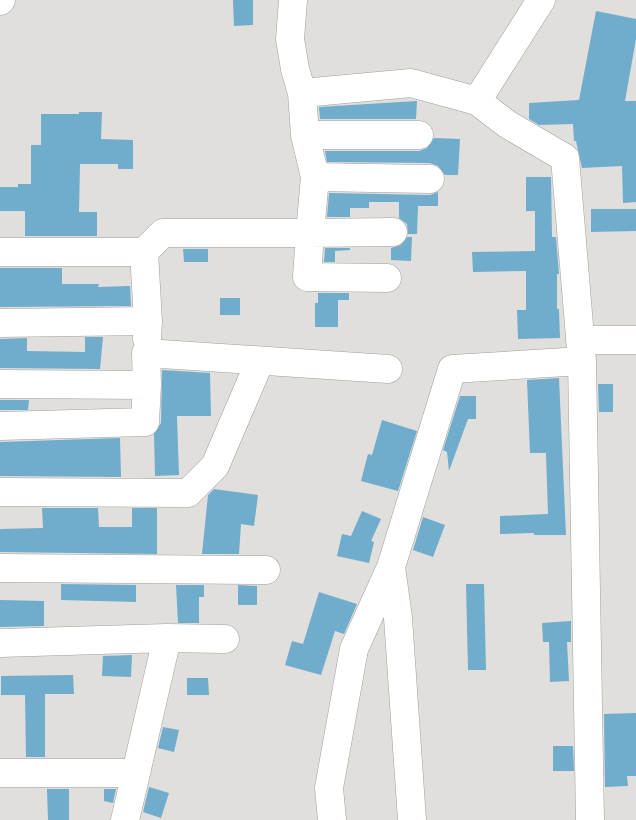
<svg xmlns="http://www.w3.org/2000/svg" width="636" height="820" viewBox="0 0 636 820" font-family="'Asap Condensed',sans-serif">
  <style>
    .building { fill: #70accc }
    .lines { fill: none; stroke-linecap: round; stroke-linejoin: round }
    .minor-casing { stroke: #a09f9d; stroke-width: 29 }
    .minor { stroke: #fff; stroke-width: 28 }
  </style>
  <rect width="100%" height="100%" fill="#e0dfdc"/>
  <path class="building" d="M233 0H253V25L234 26Z
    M596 11 636 19V39L625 101H636V202L623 203 622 166 582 168 576 141H574L573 124 539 125 529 119V103L579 100Z
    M417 101 416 119H320L319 107Z
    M79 112H102L101 139 133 140V169H118V164H80L79 212H97V236H25V211H0V187H18V184H31V145H41V114H79Z
    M434 138 460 139 458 175H445L438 166 430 163 327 162 325 151H419L427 148Z
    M526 177H551L552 237H556L559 274H557V309H559L560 338 518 339 517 310H526V271L473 272 472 252 535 251V211H526Z
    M438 192V206H418L417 234H408L407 224 399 218V202H369V208H350V217H327L329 193 430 195Z
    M591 209H636V231L591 232Z
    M407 237H412L411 261 391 260V248L401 245Z
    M325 248H350V250L335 251V262H324Z
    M183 249H208V262H184Z
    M0 268H62V284H99L98 287 130 286 131 306 0 307Z
    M318 293H349V300H338V327H315V303H318Z
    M220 298H240V315H220Z
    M85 337H103L100 369 0 368V339L27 338V351L85 352Z
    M162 370 210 373 211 416H177L179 475 155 476 154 434 161 423Z
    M559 378 566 535H534V533L500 534V516L548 514 546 453H530L527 380Z
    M598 384H613V412H599Z
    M460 396H476V419H468L449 471 447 452 443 450Z
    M0 400H29L28 410H0Z
    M382 420 417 431 398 491 361 481 368 454 372 455Z
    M120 438 121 477 0 476V442Z
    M214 489 258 495 254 526 241 524 239 554H202L208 495Z
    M42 508H98L99 527H132V508H157V554L0 552V529L43 528Z
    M362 511 381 519 371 541 374 542 369 563 337 556 342 534 351 536Z
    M423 517 445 525 433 557 413 550Z
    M61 584 136 585V602L61 600Z
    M466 584H484L486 670H468Z
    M176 585H204V597H199V623H178Z
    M238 585 257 586V605H238Z
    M319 592 357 604 344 634 335 631 321 675 285 665 292 641 303 644Z
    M0 600 44 601V626L0 627Z
    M571 621V642H567L569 681 550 682 549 642H543L542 623Z
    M132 655 131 677 102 676 103 656Z
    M73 675 74 694H45V757H26L25 695H1V676Z
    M187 678H208L209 695H187Z
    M636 713V776H627L628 786 605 787 604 714Z
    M163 727 179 730 174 752 158 748Z
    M553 746H573L574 771H553Z
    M149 787 169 793 161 818 143 812Z
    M47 789H69V820H48Z
    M104 789H116L113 803 104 801Z"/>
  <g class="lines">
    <g class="minor-casing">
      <path id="minor" d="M0 1 1 0
        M302 93 411 83 477 101 507 124 565 158 582 361 590 820
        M477 101 541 0
        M305 135H419
        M315 177 430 179
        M0 252H144L148 321
        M144 252 163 233H310L315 177 305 135 302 93 295 69 290 39 293 0
        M387 278 307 277 310 233 393 232
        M0 323 148 321 147 339
        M580 340H636
        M0 384 147 385 146 353 388 369
        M0 426 145 422 147 385
        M0 492 188 493 215 466 260 361
        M0 568 266 570
        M0 643 167 638 225 639
        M0 773H136L167 638
        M125 820 136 773
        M332 820 329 788 354 649 391 567
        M412 820 398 618 391 567 452 369 582 361"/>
    </g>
    <use href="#minor" class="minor"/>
  </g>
</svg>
